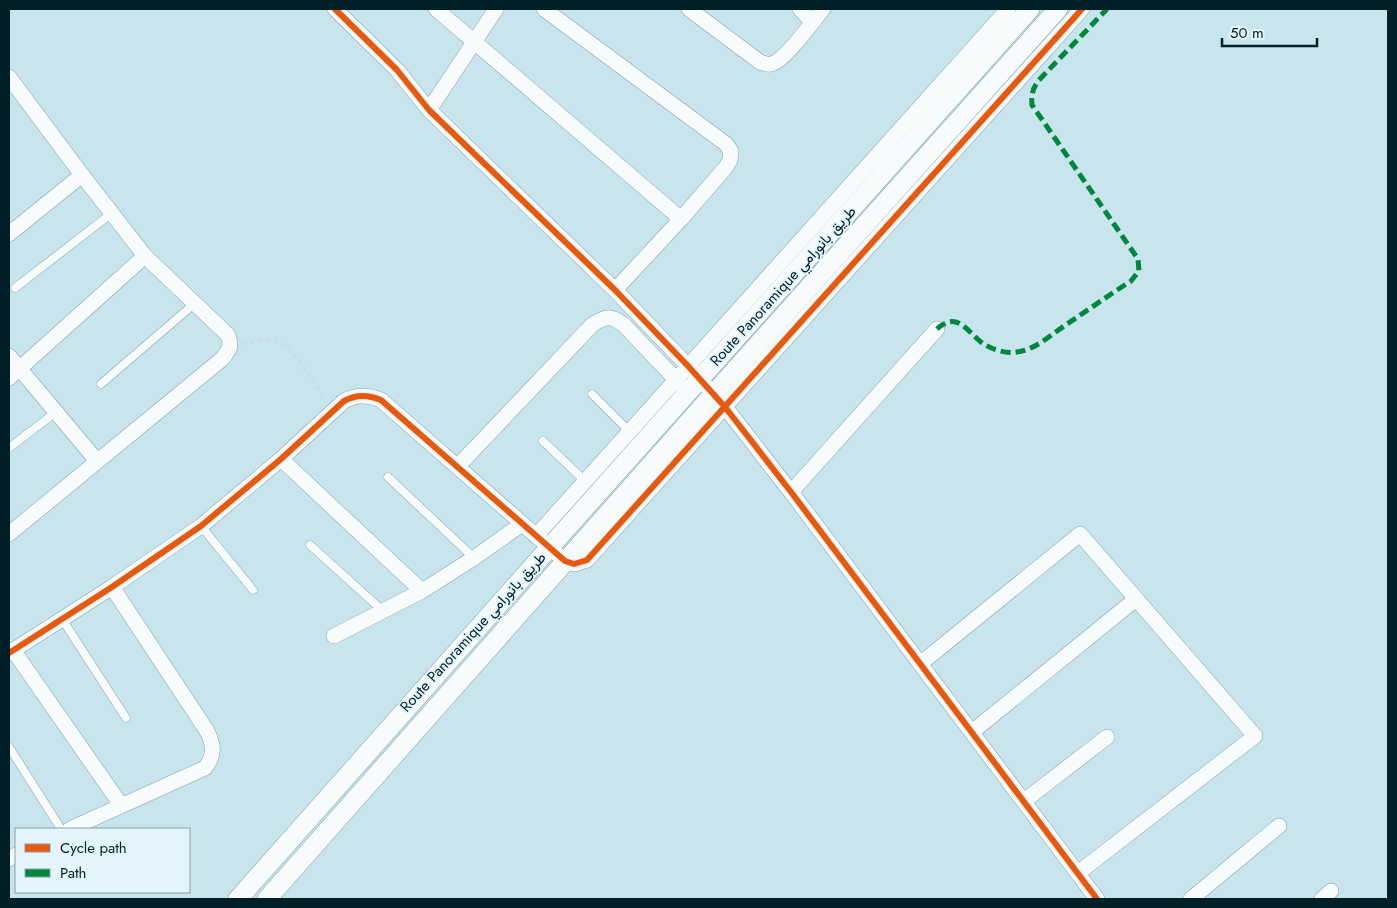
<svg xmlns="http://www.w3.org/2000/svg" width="1397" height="908" viewBox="0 0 1397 908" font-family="Jost,Vazirmatn,sans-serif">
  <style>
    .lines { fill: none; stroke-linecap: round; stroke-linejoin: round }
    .service-casing { stroke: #81a2ab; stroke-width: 9 }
    .minor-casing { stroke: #81a2ab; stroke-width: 16 }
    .tertiary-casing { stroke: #81a2ab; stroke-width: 20 }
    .path { stroke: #d0d9dc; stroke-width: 2.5; stroke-dasharray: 4 4; stroke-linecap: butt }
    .service { stroke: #f7fbfc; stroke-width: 8 }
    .minor { stroke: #f7fbfc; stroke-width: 15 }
    .tertiary { stroke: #f7fbfc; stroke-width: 19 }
    .quiet { stroke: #00873e; stroke-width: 5; stroke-dasharray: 10 5; stroke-linecap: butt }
    .cycleway-casing { stroke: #e3f4fa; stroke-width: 9 }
    .cycleway { stroke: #e8590c; stroke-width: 6 }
    .labels { text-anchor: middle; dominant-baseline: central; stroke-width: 4; stroke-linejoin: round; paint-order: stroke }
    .street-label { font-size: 15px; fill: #011f27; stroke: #e3f4fa }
  </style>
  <rect width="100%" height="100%" fill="#c8e5ee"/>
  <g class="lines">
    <g class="service-casing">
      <path id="service" d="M15 288 112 213
        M101 384 194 304
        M592 394 629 431
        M543 441 585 481
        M9 448 56 412
        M388 477 474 558
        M201 526 253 590
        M310 545 384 612
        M62 619 126 718
        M9 747 61 829"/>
    </g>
    <g class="minor-casing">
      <path id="minor" d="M335 9 397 70 429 110 615 290 688 366 725 407 791 492 1097 899
        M436 9 681 219
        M544 9 726 144 731 151 730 160 726 167 681 219 615 290
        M689 9 760 62C763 63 768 65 771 64 784 62 814 20 823 9
        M800 9 812 22
        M9 77 82 175 145 256 227 334C233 345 229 351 222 359L9 534
        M429 110 496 9
        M9 234 82 175
        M9 356 97 461
        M9 378 145 256
        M281 459 422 591
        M458 466 592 325C605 316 611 315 624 325L683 387
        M791 492 937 329
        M536 536 1008 9
        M334 636 422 591 474 558 522 524
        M13 650 121 805
        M9 653 112 587 201 526 281 459 344 401C357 394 368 395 381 400L565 561 574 564 587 560 1082 9
        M920 664 1080 534 1255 736 1078 873
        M972 732 1136 599
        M1024 801 1107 737
        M70 829 205 768C215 755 214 745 207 731L112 587
        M9 859 16 855
        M1191 899 1279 826
        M1322 899 1331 891"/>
    </g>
    <g class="tertiary-casing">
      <path id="tertiary" d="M238 899 549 548 1030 9
        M267 899 702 407 1058 9"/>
    </g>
    <path class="path" d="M242 344C251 343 260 340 269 340 293 341 313 382 325 400"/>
    <use href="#service" class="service"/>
    <use href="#minor" class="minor"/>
    <use href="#tertiary" class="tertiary"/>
    <path class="quiet" d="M937 329C957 311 966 330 981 342 990 349 1005 354 1017 352 1035 350 1052 334 1067 324 1088 310 1109 295 1131 281L1139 271 1138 259 1032 105C1031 94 1033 88 1039 80L1107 9"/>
    <g class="cycleway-casing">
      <path id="cycleway" d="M335 9 397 70 429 110 615 290 688 366 725 407 791 492 1097 899
        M9 653 112 587 201 526 281 459 344 401C357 394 368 395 381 400L565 561 574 564 587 560 1082 9"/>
    </g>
    <use href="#cycleway" class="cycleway"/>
  </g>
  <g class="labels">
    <g class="street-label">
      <text transform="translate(783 286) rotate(-48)">Route Panoramique طريق بانورامي</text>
      <text transform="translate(473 632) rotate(-48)">Route Panoramique طريق بانورامي</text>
    </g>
  </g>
  <rect width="1397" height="908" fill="none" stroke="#011f27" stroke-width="20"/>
  <rect x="15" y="828" width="175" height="65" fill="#e3f4fa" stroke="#899fa6"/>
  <rect x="25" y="844" width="25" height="8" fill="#e8590c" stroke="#899fa6"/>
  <text x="60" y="853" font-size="15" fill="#011f27">Cycle path</text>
  <rect x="25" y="869" width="25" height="8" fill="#00873e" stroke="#899fa6"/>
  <text x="60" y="878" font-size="15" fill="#011f27">Path</text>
  <path d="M1222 38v8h95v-8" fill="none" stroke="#011f27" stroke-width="2.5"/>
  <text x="1230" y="38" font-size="15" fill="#011f27" stroke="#e3f4fa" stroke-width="4" paint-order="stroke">50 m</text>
</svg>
